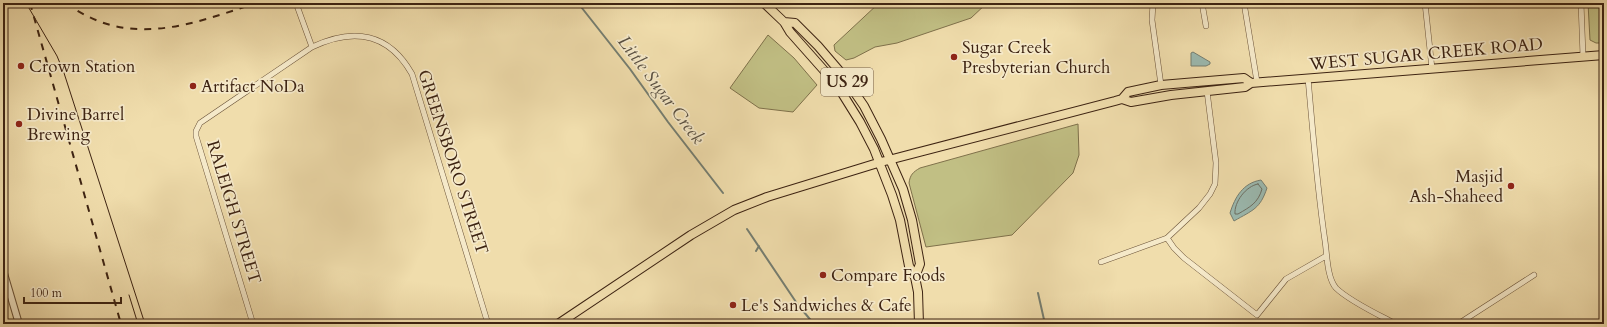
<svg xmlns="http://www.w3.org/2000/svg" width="1607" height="327" viewBox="0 0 1607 327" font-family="Cardo,serif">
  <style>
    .green { fill: #c1bf84; stroke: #7f714b }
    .water { fill: #9bbab1; stroke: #757e71 }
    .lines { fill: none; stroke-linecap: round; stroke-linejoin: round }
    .shore { stroke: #6c6e62; stroke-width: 1 }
    .stream { stroke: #757e71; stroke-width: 2 }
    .minor-casing { stroke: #6a5238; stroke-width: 6 }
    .tertiary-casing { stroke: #6a5238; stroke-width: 8 }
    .primary-casing { stroke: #3d2312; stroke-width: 10 }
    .minor { stroke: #f5e9c9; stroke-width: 5 }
    .tertiary { stroke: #f5e9c9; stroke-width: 6 }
    .primary { stroke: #f0ddac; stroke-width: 8 }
    .tram { stroke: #3d2312; stroke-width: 1 }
    .rail { stroke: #3d2312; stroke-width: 2; stroke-dasharray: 7 7; stroke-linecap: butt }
    .poi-dot { fill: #8f2418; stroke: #f5e9c9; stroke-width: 1.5 }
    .labels { text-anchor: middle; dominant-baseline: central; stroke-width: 3.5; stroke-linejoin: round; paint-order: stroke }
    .shield { fill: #f5e9c9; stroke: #745e49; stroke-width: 1 }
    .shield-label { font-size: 16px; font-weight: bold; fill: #3d2312 }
    .poi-label { font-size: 17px; fill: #3d2312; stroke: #f5e9c9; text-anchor: start }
    .street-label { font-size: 17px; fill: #3d2312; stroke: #f5e9c9 }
    .water-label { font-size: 18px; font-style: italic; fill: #595042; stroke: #f5e9c9 }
  </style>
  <rect width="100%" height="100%" fill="#f0ddac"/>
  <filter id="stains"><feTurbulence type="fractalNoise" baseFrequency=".005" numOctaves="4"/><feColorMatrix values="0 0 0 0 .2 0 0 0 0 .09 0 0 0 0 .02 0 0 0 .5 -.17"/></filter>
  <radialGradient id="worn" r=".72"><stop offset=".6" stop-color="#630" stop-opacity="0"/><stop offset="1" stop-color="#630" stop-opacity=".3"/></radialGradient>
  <path class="green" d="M879 3H987L971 18 897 43 875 47 854 58 846 60 835 51 834 45Z
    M1588 3H1604V43H1596L1590 40Z
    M768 35 794 58 817 85 793 112 759 108 730 88Z
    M1078 124 1079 155 1073 173 1012 235 926 247 909 183C910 175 913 172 920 168Z"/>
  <path class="water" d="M1193 52 1210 62V64L1206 66H1191V53Z
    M1261 180 1267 188C1260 209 1253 210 1234 221L1230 213C1235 197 1243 183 1261 180Z"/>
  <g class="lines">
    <path class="shore" d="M1258 184 1262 189C1258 203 1250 207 1238 214H1235C1234 202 1246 186 1258 184Z"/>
    <path class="stream" d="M578 3 630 69 668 122 723 193
      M747 229 798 305 814 324
      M756 251 759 246
      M1038 293 1045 324"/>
    <g class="minor-casing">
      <path id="minor" d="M296 3 312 47
        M1153 3 1152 20 1161 85
        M1202 3 1206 26
        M1244 3 1257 82
        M1425 3 1432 69
        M1581 3 1583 56
        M1308 78C1313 133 1317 187 1325 241 1327 254 1327 278 1336 288 1349 301 1379 315 1396 324
        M1167 238 1174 248 1184 258 1257 315 1286 279 1326 256
        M1101 262 1167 238 1199 208 1210 194 1215 184 1216 163 1207 91
        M253 324 196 136V131L200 123 312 47C354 27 389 33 412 74L488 324
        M1458 324 1534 275"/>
    </g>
    <g class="tertiary-casing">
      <path id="tertiary" d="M3 270 19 324"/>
    </g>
    <g class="primary-casing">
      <path id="primary" d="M764 3 784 22 790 32 837 85 860 122 874 149 892 195 900 220 909 266 915 277 918 292 919 324
        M784 22 795 23 818 46 842 74 864 106 881 139 903 189 912 220 920 264 915 277
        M1122 99 1128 92 1161 85 1244 78 1251 83
        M558 324 691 235 734 210 767 197 881 162 1115 101 1122 99 1131 102 1171 95 1245 87 1251 83 1604 55"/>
    </g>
    <use href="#minor" class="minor"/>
    <use href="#tertiary" class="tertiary"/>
    <use href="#primary" class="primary"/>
    <path class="tram" d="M26 3 57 56 64 73 145 324
      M129 295 138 324"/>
    <path class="rail" d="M30 3 121 324
      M66 3C128 49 190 25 256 3"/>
  </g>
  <g class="poi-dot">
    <circle cx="954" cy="57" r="4"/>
    <circle cx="21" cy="66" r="4"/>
    <circle cx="193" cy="86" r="4"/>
    <circle cx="19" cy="124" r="4"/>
    <circle cx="1511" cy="186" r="4"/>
    <circle cx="823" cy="275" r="4"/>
    <circle cx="733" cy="305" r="4"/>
  </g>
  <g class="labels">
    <rect class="shield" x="821" y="68" width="52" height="28" rx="3"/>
    <g class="shield-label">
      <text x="847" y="82">US 29</text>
    </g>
    <g class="poi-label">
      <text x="962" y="47">Sugar Creek<tspan x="962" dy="20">Presbyterian Church</tspan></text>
      <text x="29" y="66">Crown Station</text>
      <text x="201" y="86">Artifact NoDa</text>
      <text x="27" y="114">Divine Barrel<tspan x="27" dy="20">Brewing</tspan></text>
      <text x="1503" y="176" text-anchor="end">Masjid<tspan x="1503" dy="20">Ash-Shaheed</tspan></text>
      <text x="831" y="275">Compare Foods</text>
      <text x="741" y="305">Le's Sandwiches &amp; Cafe</text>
    </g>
    <g class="street-label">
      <text transform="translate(1426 54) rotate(-5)">WEST SUGAR CREEK ROAD</text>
      <text transform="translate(453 162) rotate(72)">GREENSBORO STREET</text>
      <text transform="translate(234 212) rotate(73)">RALEIGH STREET</text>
    </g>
    <g class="water-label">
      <text transform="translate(661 90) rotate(53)">Little Sugar Creek</text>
    </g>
  </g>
  <rect width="1607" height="327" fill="none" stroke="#f0ddac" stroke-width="16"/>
  <rect x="4" y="4" width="1599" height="319" fill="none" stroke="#3d2312" stroke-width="2"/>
  <rect x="8" y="8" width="1591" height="311" fill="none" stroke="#3d2312"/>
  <path d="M24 297v6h97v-6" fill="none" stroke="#3d2312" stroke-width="2"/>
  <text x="30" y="297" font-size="12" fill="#3d2312" stroke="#f5e9c9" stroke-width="3" paint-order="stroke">100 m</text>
  <rect width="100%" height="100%" filter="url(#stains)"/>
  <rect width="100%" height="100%" fill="url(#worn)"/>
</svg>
